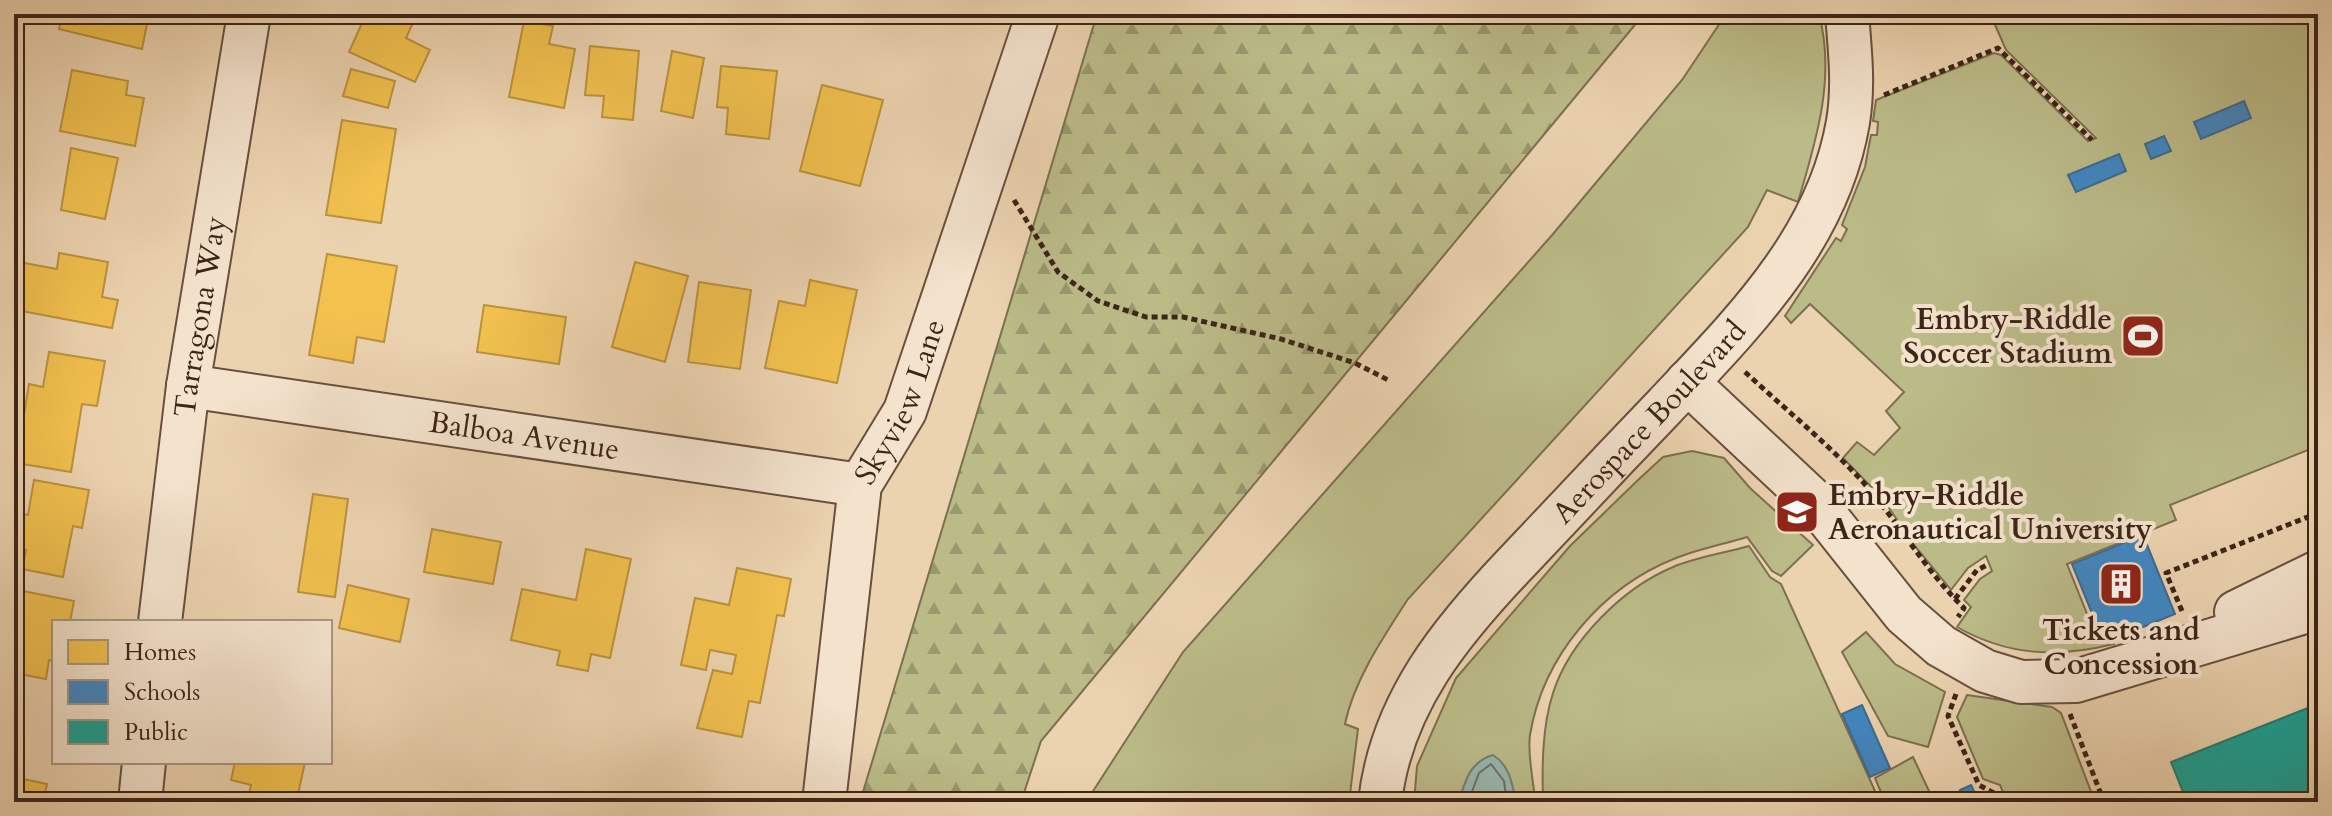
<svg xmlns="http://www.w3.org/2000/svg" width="2332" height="816" viewBox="0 0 2332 816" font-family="Cardo,serif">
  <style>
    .green { fill: #bb8; stroke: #7c7050; stroke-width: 2 }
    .forest { fill: url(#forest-firs); stroke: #7c7050; stroke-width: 2 }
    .water { fill: #99b7b0; stroke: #747d73; stroke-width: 2 }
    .homes { fill: #f2c14e; stroke: #bc923e; stroke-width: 2 }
    .schools { fill: #3f88c5; stroke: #3e6a91; stroke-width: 2 }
    .public { fill: #17a398; stroke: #227d72; stroke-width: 2 }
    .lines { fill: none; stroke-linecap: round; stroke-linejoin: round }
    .shore { stroke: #6b6e64; stroke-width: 2 }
    .minor-casing { stroke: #69503e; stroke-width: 46 }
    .path { stroke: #3d2518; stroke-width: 5; stroke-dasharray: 6 4; stroke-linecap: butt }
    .minor { stroke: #f3e2cc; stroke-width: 42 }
    .labels { text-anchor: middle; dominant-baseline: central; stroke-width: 8; stroke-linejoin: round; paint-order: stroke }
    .street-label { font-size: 30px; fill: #3d2518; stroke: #f3e2cc }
    .poi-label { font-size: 30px; font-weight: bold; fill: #3d2518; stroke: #f3e2cc; text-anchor: end }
  </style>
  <defs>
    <pattern id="forest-firs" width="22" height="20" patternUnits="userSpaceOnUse" patternTransform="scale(2)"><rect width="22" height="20" fill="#bb8"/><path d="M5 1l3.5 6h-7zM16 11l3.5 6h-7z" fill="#99986e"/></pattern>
  </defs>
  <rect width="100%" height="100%" fill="#ecd3b0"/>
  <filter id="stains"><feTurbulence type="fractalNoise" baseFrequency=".0025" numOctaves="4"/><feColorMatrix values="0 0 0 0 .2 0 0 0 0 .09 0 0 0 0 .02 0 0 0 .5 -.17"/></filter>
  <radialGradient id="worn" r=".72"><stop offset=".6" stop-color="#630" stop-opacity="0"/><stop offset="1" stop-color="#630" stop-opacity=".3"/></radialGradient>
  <path class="green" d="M1720 14H1819C1836 78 1816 141 1798 202L1767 190 1748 227 1408 599C1384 636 1354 680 1345 724L1358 729 1349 802H1086L1183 652 1553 234 1682 80 1720 23Z
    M2002 14H2318V446L2170 505 2176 520 2067 564 2096 636 2112 640 2114 644C2057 658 2008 656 1957 627L1971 607 1964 600 1980 579 1992 571 1986 556 1968 568 1951 590 1914 545 1883 499 1843 458 1857 442 1874 455 1900 428 1886 411 1904 392 1810 304 1791 323 1785 316 1836 238 1841 241 1847 229 1842 225 1865 167 1871 135H1877L1878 122 1873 121 1876 100 1994 53 2001 55 2088 141 2096 138 2006 50 1992 18Z
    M1692 451 1724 458 1750 488 1813 545 1781 576 1772 571 1747 537C1724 544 1699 549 1676 558 1602 587 1543 656 1530 735 1527 756 1534 781 1535 802H1414L1417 766 1456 678 1570 546 1638 480 1663 457Z
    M1749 546 1770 577 1781 584 1880 802H1543C1542 767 1542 727 1553 693 1570 640 1623 588 1673 567 1696 557 1725 553 1749 546Z
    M1866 632 1895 664 1945 692 1928 747 1888 736 1842 652Z
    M1967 695 2052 707 2061 713 2095 802H2007L2000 785 1983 779 1957 717Z
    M1913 757 1930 793 1926 802H1885L1875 778Z"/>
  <path class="forest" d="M1097 14H1644L1041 741 1021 802H860Z"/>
  <path class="water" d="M1493 755C1510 766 1512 783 1516 802H1459C1465 780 1470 762 1493 755Z"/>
  <path class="homes" d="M62 14H149L142 49 59 29Z
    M366 14H417L406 38 430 50 415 82 349 52Z
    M524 21 553 26 549 44 575 49 564 108 509 97Z
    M590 46 639 51 633 120 602 117 604 96 585 95Z
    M672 51 704 58 693 118 661 111Z
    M721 66 777 71 769 139 726 134 728 108 717 107Z
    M351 69 395 81 388 108 343 96Z
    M72 70 128 81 126 95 144 98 135 146 60 131Z
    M822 85 883 100 860 186 800 171Z
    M342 120 396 129 381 223 326 215Z
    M71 148 118 158 105 219 61 210Z
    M59 253 108 262 102 297 118 300 112 328 16 310 24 263 57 269Z
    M327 254 397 266 384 342 357 337 353 363 309 355Z
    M635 262 688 276 665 362 612 347Z
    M810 280 857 290 837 383 765 368 779 301 805 306Z
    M699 282 751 290 740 369 688 362Z
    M484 305 566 317 559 364 477 352Z
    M49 352 105 361 97 406 82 404 71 472 16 463 29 384 43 387Z
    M34 480 89 490 82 528 73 526 63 577 22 569 26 550 14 547V512L28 515Z
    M313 494 348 499 335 597 298 592Z
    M432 529 501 542 493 584 424 572Z
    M586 549 631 559 610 658 591 654 588 671 557 665 560 651 511 640 522 589 576 600Z
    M737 568 791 579 784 616 777 615 760 703 749 701 742 737 697 728 713 670 732 674 736 655 710 650 706 670 681 665 695 598 729 605Z
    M348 585 409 599 400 642 339 628Z
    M23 591 74 601 70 622H54V661L49 660 46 679 14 673V637Z
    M235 762H305L297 799 287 797 285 802H247L251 785 231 780Z
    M14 777 47 784 43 802H14Z
    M334 797 365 802H334Z"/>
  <path class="schools" d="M2244 101 2251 118 2201 139 2194 122Z
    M2164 136 2171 151 2151 159 2145 144Z
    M2119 154 2126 171 2076 192 2068 175Z
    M2143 535 2175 614 2104 643 2072 564Z
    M1862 705 1890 768 1870 777 1842 714Z
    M1971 785 1979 802H1955L1960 790Z"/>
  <path class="public" d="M2318 704V802H2187L2171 762Z"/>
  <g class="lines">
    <path class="shore" d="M1468 802 1479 773 1491 764 1504 781 1507 802"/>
    <g class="minor-casing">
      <g id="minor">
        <path d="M1687 382 1815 502 1904 614 1941 646 1985 671 2021 682 2076 681 2318 608"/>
        <path id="s1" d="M188 386 860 485"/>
        <path d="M2236 612 2318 572"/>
        <path id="s2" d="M160 622 188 386 249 14"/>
        <path d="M140 802 144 762"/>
        <path id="s3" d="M824 802 860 485 905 411 1038 14"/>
        <path id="s4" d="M1380 802C1391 703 1452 630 1518 561 1567 509 1615 458 1664 407 1742 324 1828 240 1848 122 1854 86 1850 51 1847 14"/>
      </g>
    </g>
    <path class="path" d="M1884 95 1998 48 2092 140
      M1014 200 1058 272 1098 301 1146 317H1183L1281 339 1355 363 1390 381
      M1745 372C1784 408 1827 443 1863 482 1899 523 1925 570 1964 608L1958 617
      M1955 599 1977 570 1989 564
      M2182 611 2166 573 2318 513
      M1956 694 1948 716 1979 785 1996 794 2000 802
      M2070 714 2104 802"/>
    <use href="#minor" class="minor"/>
  </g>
  <defs>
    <g id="stadium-square" transform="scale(2.3)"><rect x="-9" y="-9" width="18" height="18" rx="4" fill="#8f2418" stroke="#f3e2cc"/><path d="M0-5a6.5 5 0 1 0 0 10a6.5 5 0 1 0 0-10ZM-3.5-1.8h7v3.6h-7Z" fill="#fff"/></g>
    <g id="university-square" transform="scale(2.3)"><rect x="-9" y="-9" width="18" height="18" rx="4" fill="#8f2418" stroke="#f3e2cc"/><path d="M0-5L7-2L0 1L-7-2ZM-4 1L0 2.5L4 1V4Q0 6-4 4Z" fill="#fff"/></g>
    <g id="building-square" transform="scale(2.3)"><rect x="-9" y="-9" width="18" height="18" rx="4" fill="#8f2418" stroke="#f3e2cc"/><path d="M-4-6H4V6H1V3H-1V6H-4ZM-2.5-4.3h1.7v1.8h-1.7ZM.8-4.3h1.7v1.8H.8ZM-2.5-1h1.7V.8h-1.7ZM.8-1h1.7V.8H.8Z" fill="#fff"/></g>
  </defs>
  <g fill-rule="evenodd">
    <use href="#stadium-square" x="2143" y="336"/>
    <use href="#university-square" x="1797" y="512"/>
    <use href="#building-square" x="2121" y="584"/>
  </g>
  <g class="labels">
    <g class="street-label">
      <text stroke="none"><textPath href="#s2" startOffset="308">Tarragona Way</textPath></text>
      <text stroke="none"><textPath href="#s3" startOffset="412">Skyview Lane</textPath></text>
      <text stroke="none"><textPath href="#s4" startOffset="474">Aerospace Boulevard</textPath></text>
      <text stroke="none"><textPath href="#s1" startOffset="340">Balboa Avenue</textPath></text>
    </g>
    <g class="poi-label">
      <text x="2112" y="319">Embry-Riddle<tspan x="2112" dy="34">Soccer Stadium</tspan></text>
      <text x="1828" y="495" text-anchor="start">Embry-Riddle<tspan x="1828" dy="34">Aeronautical University</tspan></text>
      <text x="2121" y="630" text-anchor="middle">Tickets and<tspan x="2121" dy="34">Concession</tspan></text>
    </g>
  </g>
  <rect width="2332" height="816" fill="none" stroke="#ecd3b0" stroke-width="48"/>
  <rect x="16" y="16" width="2300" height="784" fill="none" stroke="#3d2518" stroke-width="4"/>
  <rect x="24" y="24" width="2284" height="768" fill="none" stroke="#3d2518" stroke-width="2"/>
  <rect x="52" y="620" width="280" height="144" fill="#f3e2cc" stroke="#aa9684" stroke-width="2"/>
  <rect x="68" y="640" width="40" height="24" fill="#f2c14e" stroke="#aa9684" stroke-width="2"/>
  <text x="124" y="660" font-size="24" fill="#3d2518">Homes</text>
  <rect x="68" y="680" width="40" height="24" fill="#3f88c5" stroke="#aa9684" stroke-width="2"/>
  <text x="124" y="700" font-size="24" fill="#3d2518">Schools</text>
  <rect x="68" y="720" width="40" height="24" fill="#17a398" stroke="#aa9684" stroke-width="2"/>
  <text x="124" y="740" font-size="24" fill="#3d2518">Public</text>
  <rect width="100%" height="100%" filter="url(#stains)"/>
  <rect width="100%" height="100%" fill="url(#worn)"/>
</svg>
